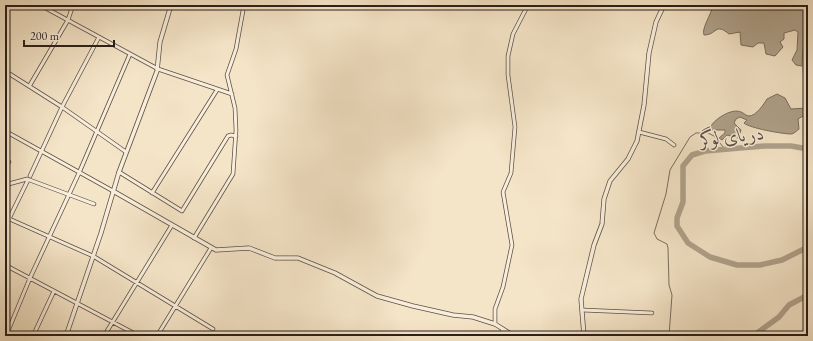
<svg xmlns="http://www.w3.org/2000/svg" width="813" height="341" viewBox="0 0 813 341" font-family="'EB Garamond',Amiri,serif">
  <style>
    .water { fill: #b0a28c; stroke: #7a6e5e }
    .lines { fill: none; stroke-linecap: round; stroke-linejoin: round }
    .stream { stroke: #7a6e5e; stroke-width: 1 }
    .river { stroke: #b0a28c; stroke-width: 5.5 }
    .minor-casing { stroke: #5d5045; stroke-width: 4.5 }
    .tertiary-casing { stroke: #5d5045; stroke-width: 5 }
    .minor { stroke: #f8eedb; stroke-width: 3 }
    .tertiary { stroke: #f8eedb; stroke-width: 3.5 }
    .labels { text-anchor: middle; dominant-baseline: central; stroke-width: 3; stroke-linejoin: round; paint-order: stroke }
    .water-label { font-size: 19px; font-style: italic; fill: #594d41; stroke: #f8eedb }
  </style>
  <rect width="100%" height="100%" fill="#f5e5c8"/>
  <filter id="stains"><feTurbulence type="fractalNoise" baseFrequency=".005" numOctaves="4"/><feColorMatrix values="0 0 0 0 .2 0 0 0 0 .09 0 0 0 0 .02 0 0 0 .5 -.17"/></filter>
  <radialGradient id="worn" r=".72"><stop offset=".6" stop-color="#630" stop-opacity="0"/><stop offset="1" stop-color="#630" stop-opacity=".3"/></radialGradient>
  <path class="water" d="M713 5H725L733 10 737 5H808C808 25 802 46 802 66L796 65 792 60 797 50 798 32 795 30 784 33V39L780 42 783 47 775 56 766 54 764 43H758L753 47 741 45 740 32 729 34C715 22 717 35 704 35 701 29 712 13 713 5Z
    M777 94 785 98 791 109 807 108 808 113 798 119 799 129C796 131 794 134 791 134 783 134 749 128 744 123L747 120 740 117 736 119 734 123 741 130 738 138 727 135 722 140 719 138 725 133V130H711V126C716 118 732 108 741 112 744 113 746 116 749 116 756 116 764 104 767 99Z"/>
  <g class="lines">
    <path class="stream" d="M669 336 672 295 669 285 668 248 667 244 657 239 654 233 666 194 670 170 690 137 696 133H708L714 136 724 148"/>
    <path class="river" d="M808 38 805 67 808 98
      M808 149 791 146H765L705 151 692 155 683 166V202L677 218V226L688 243 710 257 737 265H760L782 260 808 247
      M753 336 779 317 789 305 808 295"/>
    <g class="minor-casing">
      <path id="minor" d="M40 5 158 69 232 94
        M5 71 62 107 126 152
        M30 85 68 20 73 5
        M5 131 113 191
        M639 132 666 139 674 145
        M5 160 9 162
        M119 172 182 211 228 136 231 135 236 136
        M30 176 62 107 99 37
        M5 185 27 179 94 204
        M152 193 217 90
        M5 217 93 256 213 329
        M5 227 28 180
        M194 238 233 174 236 130 235 108 227 75 236 49 244 5
        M5 265 139 336
        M582 310 652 313
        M495 324V309L503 287 512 245 503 192 511 173 515 127 508 75V56L513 34 528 5
        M584 333 641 336
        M6 336 30 278 79 173 130 54
        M33 336 54 291
        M104 336 172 225
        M157 336 211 248"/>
    </g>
    <g class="tertiary-casing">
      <path id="tertiary" d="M113 191 216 250 249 248 275 258H298L335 273 377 296 413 306 453 315 473 317 495 324 514 336
        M66 336 101 233 119 172 157 71 160 42 171 5
        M502 336 503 329
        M584 336 581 299 594 245 602 224 604 199 610 181 628 159 637 141 644 105 649 53 656 22 664 5"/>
    </g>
    <use href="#minor" class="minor"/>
    <use href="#tertiary" class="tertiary"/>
  </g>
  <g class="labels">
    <g class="water-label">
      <text transform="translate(732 136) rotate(-6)">دریای لوگر</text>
    </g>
  </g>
  <rect width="813" height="341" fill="none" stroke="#f5e5c8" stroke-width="20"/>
  <rect x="6" y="6" width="801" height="329" fill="none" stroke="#2a1f19" stroke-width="2"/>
  <rect x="10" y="10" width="793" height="321" fill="none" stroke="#2a1f19"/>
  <path d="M24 40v6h90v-6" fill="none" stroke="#2a1f19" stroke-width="2"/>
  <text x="30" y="40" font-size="12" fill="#2a1f19" stroke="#f8eedb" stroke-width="3" paint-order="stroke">200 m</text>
  <rect width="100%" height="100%" filter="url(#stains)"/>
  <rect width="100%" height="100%" fill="url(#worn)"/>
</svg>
